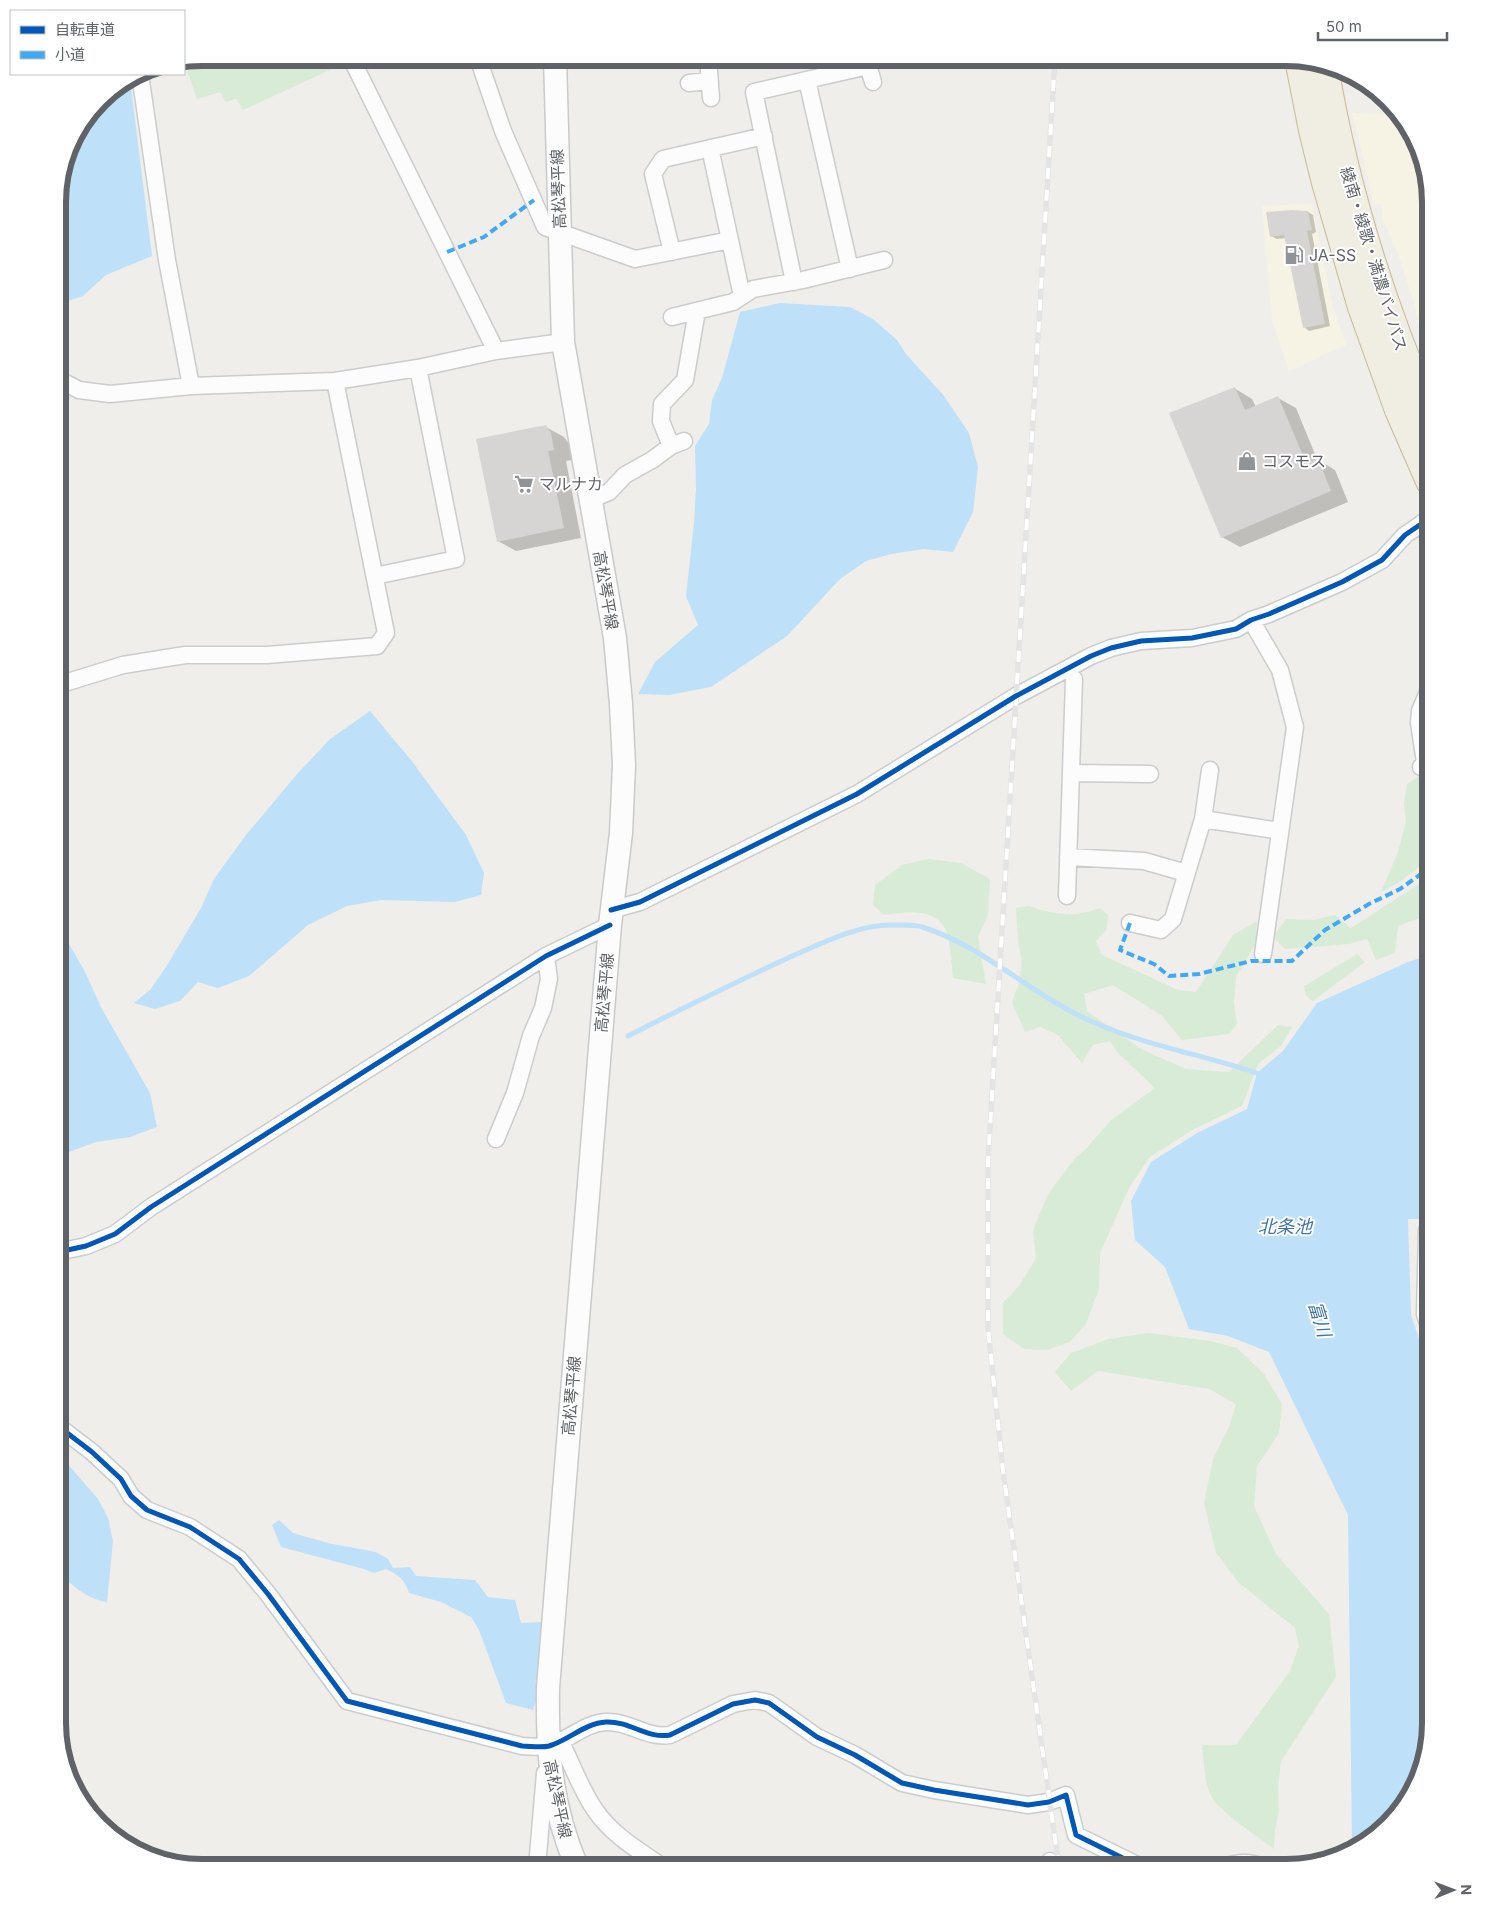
<svg xmlns="http://www.w3.org/2000/svg" width="1488" height="1925" viewBox="0 0 1488 1925" font-family="Inter,'Noto Sans JP',sans-serif">
  <style>
    .commercial { fill: #f7f3e4 }
    .green { fill: #d8ebd6 }
    .water { fill: #bfe0f9 }
    .shadow { fill: #0003 }
    .lines { fill: none; stroke-linecap: round; stroke-linejoin: round }
    .stream { stroke: #bfe0f9; stroke-width: 5 }
    .building { fill: #d6d5d3 }
    .street-casing { stroke: #cbcccc; stroke-width: 19 }
    .secondary-casing { stroke: #cacacb; stroke-width: 25 }
    .highway-casing { stroke: #c8b996; stroke-width: 30 }
    .street { stroke: #fdfcfc; stroke-width: 16 }
    .secondary { stroke: #fdfcfc; stroke-width: 22 }
    .highway { stroke: #f0ede3; stroke-width: 28 }
    .rail-casing { stroke: #e4e4e4; stroke-width: 5.5 }
    .rail { stroke: #fff; stroke-width: 4; stroke-dasharray: 11; stroke-linecap: butt }
    .quiet { stroke: #3fa9f5; stroke-width: 4; stroke-dasharray: 8 4; stroke-linecap: butt }
    .cycleway-casing { stroke: #fff; stroke-width: 8 }
    .cycleway { stroke: #0057b8; stroke-width: 5 }
    .labels { text-anchor: middle; dominant-baseline: central; stroke-width: 4; stroke-linejoin: round; paint-order: stroke }
    .street-label { font-size: 16px; fill: #5f6368; stroke: #fff }
    .poi-label { font-size: 16px; fill: #5f6368; stroke: #fff; text-anchor: start }
    .water-label { font-size: 18px; font-style: italic; fill: #4174aa; stroke: #fff }
    .rim { fill: none; stroke: #5f6368; stroke-width: 6 }
  </style>
  <rect width="100%" height="100%" fill="#efeeea"/>
  <path class="commercial" d="M1352 113 1399 115 1406 122 1430 202V371L1426 361 1415 307 1401 262 1383 219 1381 204H1374Z
    M1312 204 1332 304 1346 345 1289 371 1272 320 1262 206Z"/>
  <path class="green" d="M236 58H340L343 64 243 110 236 99 226 102 220 92 197 99 187 71Z
    M1426 771H1430V858L1400 882 1381 892 1398 852 1406 822 1404 804 1407 784Z
    M928 859 961 863 990 879 988 914 978 937 986 984 953 978C952 967 950 937 945 928 934 907 903 912 884 915L873 905 875 885 902 865Z
    M1430 877V920L1420 918 1398 926 1395 953 1376 960 1367 939 1349 944 1285 949 1273 937 1286 919 1313 920 1335 915 1351 928Z
    M1029 906C1055 915 1074 918 1100 908L1108 915 1107 929 1096 941 1102 955 1178 990 1196 992 1233 935 1257 921 1256 943 1236 977 1234 1003 1237 1024 1229 1034 1182 1040 1161 1015 1113 985 1084 994 1087 1011 1141 1049 1186 1069 1229 1072 1278 1025 1292 1027 1281 1046 1258 1064 1242 1106 1194 1129 1150 1157 1130 1186 1100 1253 1099 1289 1086 1324 1070 1342 1047 1350 1024 1349 1003 1334V1303L1019 1286 1036 1258 1033 1230 1048 1194 1075 1158 1086 1149 1111 1120 1155 1088 1119 1054 1110 1041 1093 1045 1082 1063 1058 1035 1040 1027 1025 1032 1012 1002 1018 986 1022 963 1018 942 1016 908Z
    M1357 954 1365 962 1313 1001 1306 996 1304 986Z
    M1148 1333 1210 1341 1237 1348 1264 1374 1282 1404 1279 1433 1257 1466 1254 1506 1276 1554 1329 1614 1336 1677 1281 1761 1278 1788 1279 1811 1275 1830 1274 1849C1257 1836 1229 1818 1215 1802 1204 1788 1204 1762 1202 1745H1236L1290 1671 1299 1646 1295 1628 1238 1582 1216 1553 1204 1503 1213 1459 1229 1427 1236 1404 1209 1389 1098 1371 1071 1391 1055 1372 1071 1353 1109 1339Z"/>
  <path class="water" d="M130 79 152 256 106 275 83 296 68 301 59 254 65 225 58 208V192L72 138 106 94Z
    M780 303 850 307 873 319 897 340 906 354 944 396 969 433 978 467 973 512 953 552 924 549 891 554 866 561 840 579 787 636 711 687 669 695 638 694 655 662 698 625 686 596 694 523 696 488 695 446 709 424 712 400 722 378 740 312Z
    M58 390 70 397 64 419 58 423Z
    M370 711 411 760 466 835 484 873 481 895 455 902 381 900 347 906 308 925 249 976 218 988 198 982 180 1001 155 1009 134 1003 150 990 166 967 201 908 214 879 246 835 298 773 330 739Z
    M64 935 85 972 102 1009 150 1093 157 1127 130 1137 96 1142 58 1156V939Z
    M1430 955V1219H1408L1411 1315 1430 1371V1723L1411 1795 1366 1843 1352 1848 1348 1515 1269 1352 1228 1336 1189 1329 1165 1267 1135 1240 1131 1201 1151 1162 1197 1133 1247 1109 1257 1073 1283 1051 1317 1003 1408 962Z
    M58 1458 66 1462 98 1499 108 1518 113 1541 107 1602C86 1599 72 1585 58 1571Z
    M279 1520 293 1533 328 1543 376 1552 388 1559 393 1568 410 1567 416 1576 475 1580 488 1597 515 1600 521 1623 543 1622 537 1698 533 1710 506 1703 479 1630 471 1617 441 1602 409 1593C405 1579 398 1575 386 1569L374 1573 364 1569 281 1547 272 1525Z"/>
  <path class="shadow" d="M1308 212 1313 215 1316 232 1312 234 1330 326 1309 331 1304 327 1286 238 1277 239 1271 236Z
    M1234 388 1252 399 1256 407 1278 398 1296 408 1317 459 1335 470 1348 502 1240 547 1222 537Z
    M546 427 564 437 569 444 572 460 566 461 581 538 516 551 498 541Z"/>
  <g class="lines">
    <path class="stream" d="M628 1036C681 1009 734 983 788 958 820 944 856 925 891 925 901 925 913 924 922 927 987 947 1036 1000 1100 1025 1152 1047 1209 1056 1262 1075"/>
  </g>
  <path class="building" d="M1292 210 1308 211 1312 230 1307 231 1325 324 1303 328 1284 235 1270 237 1266 212Z
    M1235 387 1245 410 1278 396 1306 463 1318 458 1331 491 1221 538 1169 413Z
    M546 425 551 433 554 450 548 451 564 528 497 542 476 439Z"/>
  <g class="lines">
    <g class="street-casing">
      <path id="street" d="M351 58 496 351
        M478 58 503 131 545 227 635 259 730 240
        M708 58 711 98
        M866 58 873 82
        M140 74 167 260 191 386
        M807 80 850 269
        M689 83 709 81
        M710 148 742 296
        M672 252 653 174 663 159 764 136
        M794 282 754 92 868 66
        M672 317 733 302 753 289 803 280 884 260
        M58 379 79 390 110 394 191 386 335 381 418 368 496 351 563 342
        M671 446 661 421 662 404 685 380 697 311
        M590 500 609 492 625 475 652 460 671 446 684 441
        M1422 523 1430 539
        M375 576 456 559 418 368
        M1251 620 1280 670 1295 727 1263 954
        M58 685 123 665 185 655H267L377 646 386 633 335 381
        M1421 767 1425 762 1419 723 1420 711 1430 687
        M1071 773 1150 774
        M1203 819 1210 770
        M1068 857 1144 861 1186 873
        M1067 896 1074 679
        M611 910 640 902 857 794 1016 696 1091 656 1111 648 1141 641 1192 638 1236 629 1251 620 1269 614 1342 582 1382 560 1405 535 1430 518
        M1130 923 1161 930 1173 919 1203 819 1280 831
        M496 1139 515 1093 531 1036 543 1008 549 979 546 956
        M58 1252 86 1246 115 1234 151 1207 546 956 610 925
        M1430 1330 1425 1314 1427 1230H1430
        M58 1426 92 1452 121 1479 131 1496 147 1510 190 1527 239 1559 268 1594 347 1701 522 1746C530 1746 541 1748 549 1746 569 1740 585 1723 606 1722 630 1721 647 1739 670 1735L733 1704 755 1700 769 1703 817 1737 855 1755 902 1783 934 1790 1028 1805 1049 1802 1066 1795 1076 1835 1141 1867
        M560 1740C571 1762 581 1790 595 1810 612 1835 638 1850 663 1867
        M1050 1861 1051 1867
        M537 1867 545 1773
        M1225 1867C1238 1862 1249 1861 1262 1867"/>
    </g>
    <g class="secondary-casing">
      <path id="secondary" d="M555 58 563 342 615 638 621 704 624 765 621 833 610 925 548 1688C547 1754 551 1806 577 1867"/>
    </g>
    <g class="highway-casing">
      <path id="highway" d="M1299 59 1313 130 1325 179 1362 307 1399 410 1430 481
        M1324 66C1344 187 1382 307 1430 418"/>
    </g>
    <use href="#street" class="street"/>
    <use href="#secondary" class="secondary"/>
    <use href="#highway" class="highway"/>
    <g class="rail-casing">
      <path id="rail" d="M1055 58 988 1161V1328L1003 1471 1059 1867"/>
    </g>
    <use href="#rail" class="rail"/>
    <path class="quiet" d="M447 252 484 237 534 200
      M1130 923 1120 950 1154 964 1169 976 1199 974 1251 961H1292L1325 930 1369 904 1400 889 1428 869"/>
    <g class="cycleway-casing">
      <path id="cycleway" d="M611 910 640 902 857 794 1016 696 1091 656 1111 648 1141 641 1192 638 1236 629 1251 620 1269 614 1342 582 1382 560 1405 535 1430 518
        M58 1252 86 1246 115 1234 151 1207 546 956 610 925
        M58 1426 92 1452 121 1479 131 1496 147 1510 190 1527 239 1559 268 1594 347 1701 522 1746C530 1746 541 1748 549 1746 569 1740 585 1723 606 1722 630 1721 647 1739 670 1735L733 1704 755 1700 769 1703 817 1737 855 1755 902 1783 934 1790 1028 1805 1049 1802 1066 1795 1076 1835 1141 1867"/>
    </g>
    <use href="#cycleway" class="cycleway"/>
  </g>
  <defs>
    <g id="fuel-bare" transform="scale(1.5)"><path d="M-5.5-6h7V0h2V4h1.3V-2.5L3-4.5l.8-.8L6-3V5H2.5V1h-1V6h-7ZM-4.2-4.7v3.2H.2V-4.7Z" fill="#919496" stroke="#fff" stroke-width="2.5" paint-order="stroke"/></g>
    <g id="shop-bare" transform="scale(1.5)"><path d="M-5-2.5h2.3a2.7 3.5 0 0 1 5.4 0H5L5.5 6h-11ZM-1.5-2.5h3a1.5 2.3 0 0 0-3 0Z" fill="#919496" stroke="#fff" stroke-width="2.5" paint-order="stroke"/></g>
    <g id="supermarket-bare" transform="scale(1.5)"><path d="M-6-5.5h2.5l.6 2H6L4.5 2H-2.5L-4.4-4H-6ZM-1.5 3.2a1.3 1.3 0 1 0 .1 0ZM3 3.2a1.3 1.3 0 1 0 .1 0Z" fill="#919496" stroke="#fff" stroke-width="2.5" paint-order="stroke"/></g>
  </defs>
  <g fill-rule="evenodd">
    <use href="#fuel-bare" x="1294" y="255"/>
    <use href="#shop-bare" x="1247" y="461"/>
    <use href="#supermarket-bare" x="524" y="484"/>
  </g>
  <g class="labels">
    <g class="street-label">
      <text transform="translate(558 189) rotate(-92)">高松琴平線</text>
      <text transform="translate(1374 259) rotate(73)">綾南・綾歌・満濃バイパス</text>
      <text transform="translate(606 590) rotate(80)">高松琴平線</text>
      <text transform="translate(604 993) rotate(-85)">高松琴平線</text>
      <text transform="translate(571 1396) rotate(-85)">高松琴平線</text>
      <text transform="translate(558 1799) rotate(78)">高松琴平線</text>
    </g>
    <g class="poi-label">
      <text x="1309" y="255">JA-SS</text>
      <text x="1262" y="461">コスモス</text>
      <text x="539" y="484">マルナカ</text>
    </g>
    <g class="water-label">
      <text x="1285" y="1226">北条池</text>
      <text transform="translate(1320 1319) rotate(73)">富川</text>
    </g>
  </g>
  <path d="M0 0H1488V1925H0ZM202 66H1286A136 136 0 0 1 1422 202V1723A136 136 0 0 1 1286 1859H202A136 136 0 0 1 66 1723V202A136 136 0 0 1 202 66Z" fill="#fff" fill-rule="evenodd"/>
  <path class="rim" d="M202 66H1286A136 136 0 0 1 1422 202V1723A136 136 0 0 1 1286 1859H202A136 136 0 0 1 66 1723V202A136 136 0 0 1 202 66Z"/>
  <rect x="10" y="10" width="175" height="65" fill="#ffffff" stroke="#bfc1c3"/>
  <rect x="20" y="26" width="25" height="8" fill="#0057b8" stroke="#bfc1c3"/>
  <text x="55" y="35" font-size="15" fill="#5f6368">自転車道</text>
  <rect x="20" y="51" width="25" height="8" fill="#3fa9f5" stroke="#bfc1c3"/>
  <text x="55" y="60" font-size="15" fill="#5f6368">小道</text>
  <g transform="translate(1453 1890) rotate(89)" stroke="#ffffff" stroke-width="4" paint-order="stroke">
  <path d="M0-4L9 19L0 12L-9 19Z" fill="#5f6368"/>
  <text y="-8" font-size="14" font-weight="bold" text-anchor="middle" fill="#5f6368">N</text>
  </g>
  <path d="M1318 32v8h129v-8" fill="none" stroke="#5f6368" stroke-width="2.5"/>
  <text x="1326" y="32" font-size="15" fill="#5f6368" stroke="#ffffff" stroke-width="4" paint-order="stroke">50 m</text>
</svg>
